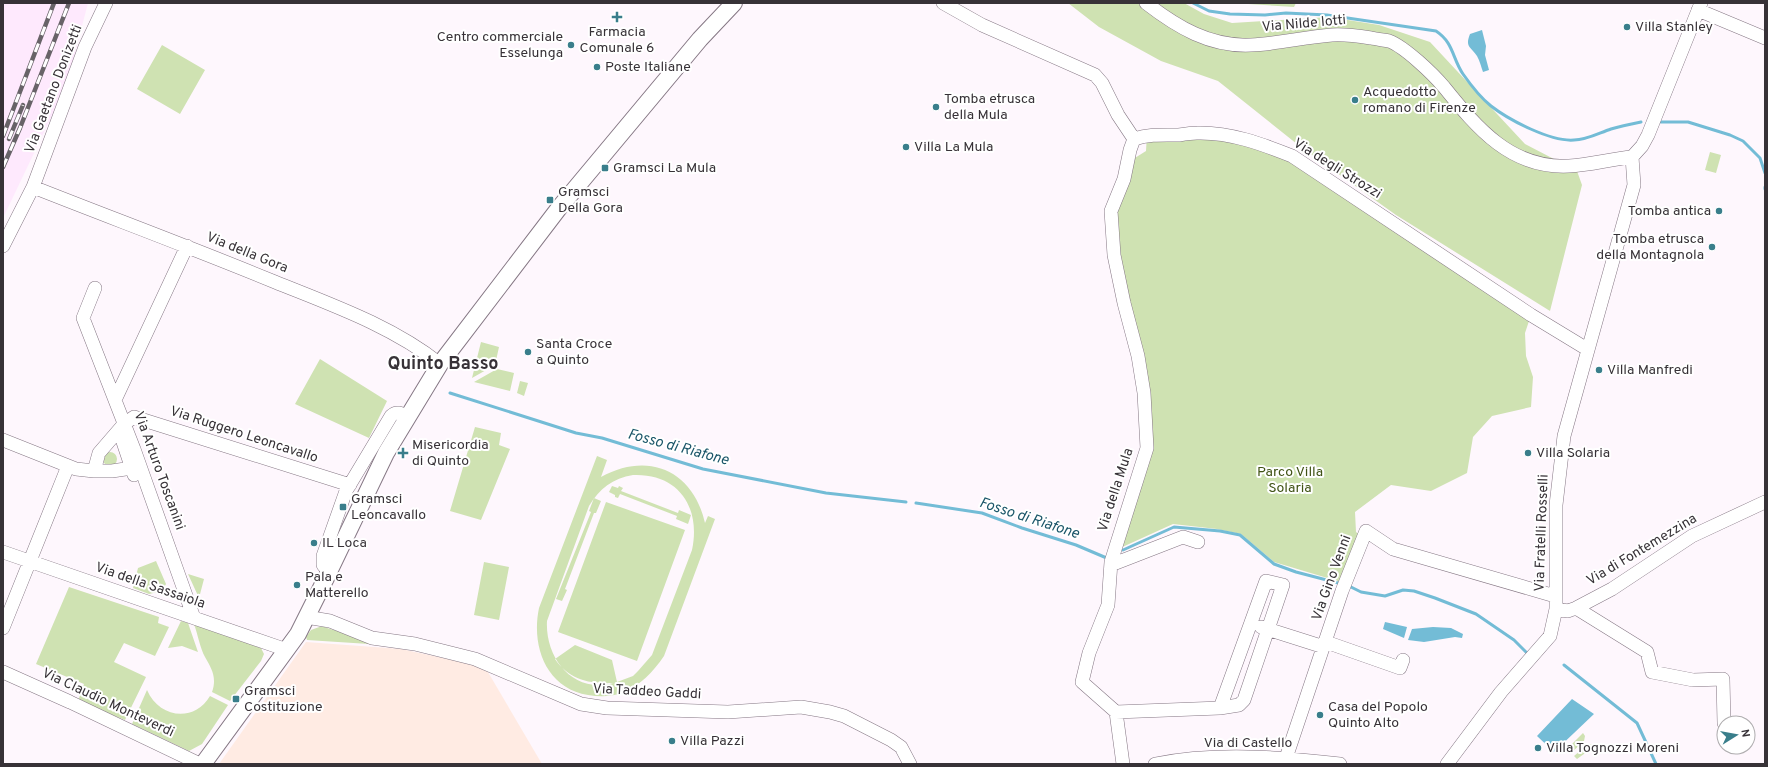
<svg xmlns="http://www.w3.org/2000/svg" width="1768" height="767" viewBox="0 0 1768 767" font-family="Overpass,sans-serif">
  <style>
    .built { fill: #fee9fd }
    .industrial { fill: #ffebe3 }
    .green { fill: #cfe2b2; fill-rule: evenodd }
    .water { fill: #73bcd6 }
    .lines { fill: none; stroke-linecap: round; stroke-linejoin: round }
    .stream { stroke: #73bcd6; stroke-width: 3 }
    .minor-casing { stroke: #857784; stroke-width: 14 }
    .major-casing { stroke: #857784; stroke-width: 18 }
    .minor { stroke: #fff; stroke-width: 13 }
    .major { stroke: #fff; stroke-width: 16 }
    .rail-casing { stroke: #686368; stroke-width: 4.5 }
    .rail { stroke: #fff; stroke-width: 3; stroke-dasharray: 9; stroke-linecap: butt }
    .poi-dot { fill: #397e8b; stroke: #fff; stroke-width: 1.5 }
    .labels { text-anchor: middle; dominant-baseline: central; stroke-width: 4; stroke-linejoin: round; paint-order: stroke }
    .street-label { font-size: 14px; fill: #373237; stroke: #fff }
    .poi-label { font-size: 14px; fill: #373237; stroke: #fff; text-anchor: start }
    .park-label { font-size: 14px; fill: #405315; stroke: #fff }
    .water-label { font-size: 15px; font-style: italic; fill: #1c576a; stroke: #fff }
    .district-label { font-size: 18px; font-weight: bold; fill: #373237; stroke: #fff }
  </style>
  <rect width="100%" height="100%" fill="#fef7fd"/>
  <path class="built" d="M3 3H88L67 84 3 218Z"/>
  <path class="industrial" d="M306 642 401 649 485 667 542 764H219Z"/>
  <path class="green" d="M1068 3H1184L1204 14 1232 23 1329 17 1379 25 1430 42 1525 144 1577 171 1582 185 1550 311 1396 215 1302 148 1218 81 1161 61 1099 27Z
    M1232 3H1296L1294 7Z
    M162 45 205 70 180 114 137 89Z
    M1197 133 1292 156 1531 315 1525 333 1526 356 1533 377 1531 407 1492 416 1473 437 1467 473 1431 491 1391 485 1355 512 1356 532 1361 536 1344 583 1274 562 1241 534 1217 529 1173 524 1118 549 1152 446 1116 255 1115 209 1130 161 1146 151 1147 134Z
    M1710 152 1721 155 1716 173 1705 170Z
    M481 342 499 347 495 365 472 378Z
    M320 359 387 401 369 438 295 404Z
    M497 369 514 373 510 391 474 382Z
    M520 381 528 383 524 396 517 393Z
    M475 427 501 433 499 445 510 449 481 520 450 511Z
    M103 459a7 7 0 1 1 14 0a7 7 0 1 1-14 0Z
    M597 456 607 460 601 477C648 451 693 470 705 523L708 516 715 519 664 656C653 672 640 686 621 693 611 697 599 697 588 695 546 688 531 646 539 608ZM633 475C679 473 701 508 692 550L652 655 638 671 633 676 617 682 612 660 575 645 555 659C569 680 590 684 613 683 573 694 545 658 547 621L589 506C599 489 613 478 633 475Z
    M612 486 618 488 619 486 623 488 621 491 678 513 679 510 691 515 688 524 676 519 677 516 620 494 618 498 615 497V495L609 492Z
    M594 498 601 501 596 513H594L565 589 567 590 562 601 556 599 591 512 589 511Z
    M606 502 685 530 637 661 558 632Z
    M156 561 166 584 162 591 149 594 133 588 138 568Z
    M484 562 509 567 499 620 474 615Z
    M188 574 204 579 199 598Z
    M69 587 159 617 158 623 169 627 155 656 124 643 114 662 146 677 125 720 78 701 84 684 36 664Z
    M181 621 188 623 198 652 182 646 168 648Z
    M194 624 261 648 264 654 261 661 230 701 212 692C217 678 212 669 205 657 200 648 198 635 194 624Z
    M322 626 330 629 400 646 307 640 306 637 311 630Z
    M147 690C159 718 194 723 210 696L228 705 202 744 189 751 132 724Z
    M1583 733 1585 736 1584 741 1571 753 1567 749Z
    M1593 744 1595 746 1577 759 1574 756 1587 745Z"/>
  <path class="water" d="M1482 30 1486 46 1485 55 1489 70 1483 72C1481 67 1480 61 1477 56 1470 46 1465 47 1470 34Z
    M1385 622 1407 627 1404 638 1383 629Z
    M1433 627 1451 628 1463 634 1462 638 1455 637 1424 642 1408 640 1412 629Z
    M1572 699 1594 714 1554 752 1537 736Z"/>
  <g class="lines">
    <path class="stream" d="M1193 3 1209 11 1230 14 1265 15 1286 13 1327 15 1436 31C1454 43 1452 58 1463 74 1470 84 1481 98 1491 106 1509 120 1551 142 1574 140 1587 140 1599 133 1611 129 1621 126 1631 124 1641 122
      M1661 122H1688L1730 135 1743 141 1760 158 1765 173
      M1765 187V189
      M450 393 576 433 602 438 703 469 826 493 906 502
      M916 503 982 513 1022 528 1076 545 1109 559
      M1123 550 1174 527 1220 531 1240 535 1274 564 1296 572 1342 584
      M1347 585 1361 592 1385 596 1403 590 1414 591 1435 598 1476 614 1514 640 1527 653
      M1564 665 1637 723 1656 764"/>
    <g class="minor-casing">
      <path id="minor" d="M943 3 982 25 1095 75 1102 83 1118 115 1134 139
        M1146 3C1177 27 1210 47 1251 45 1278 44 1304 37 1332 35 1345 34 1358 36 1371 38 1376 39 1383 40 1389 41 1405 47 1433 74 1444 87 1477 128 1511 169 1569 166 1590 165 1611 159 1632 157
        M1698 10 1765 38
        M1134 139C1149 134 1163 135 1179 135 1185 134 1191 133 1197 133 1230 132 1262 144 1292 156L1531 315 1587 349
        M1632 157 1642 146 1648 135 1701 3
        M33 187C114 219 195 249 275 282 332 305 392 326 440 364
        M3 246 33 187 85 47 106 3
        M95 288 83 318 134 449 194 618
        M115 400 187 246
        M120 433 134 475
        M3 440 76 469 94 471
        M132 468 112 471H94L99 453 124 424 134 417 350 485
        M3 552 287 650
        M1111 562 1116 563 1183 537 1198 542
        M329 572 323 565V556L346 491 391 416C397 410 402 414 407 417
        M1576 608 1647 652 1652 672 1693 680 1723 679 1724 723
        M1556 609 1568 611 1576 608 1612 589 1692 536 1765 502
        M306 617 330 621 372 638 415 644 475 659 581 704 607 708 728 712 801 707 830 712 844 716 891 740 901 747 910 764
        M1261 627 1324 647
        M3 628 68 466
        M1326 642 1400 668 1403 660
        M3 672 70 702 200 764
        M1116 712 1220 708 1239 705 1244 700 1283 585 1266 581 1220 708
        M1286 758 1342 591 1366 531 1393 549 1555 596
        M1123 764 1116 712 1082 682 1089 653 1108 605 1111 562 1147 448 1144 393 1138 356 1124 303 1114 255 1111 211 1124 179 1130 150 1134 139
        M1155 764C1215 752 1281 757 1340 764
        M1447 764 1501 692 1550 636 1556 609V505L1564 436 1634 185 1632 157"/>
    </g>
    <g class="major-casing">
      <path id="major" d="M203 764 298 634 326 578 386 453 440 364 559 208 700 39 734 3"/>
    </g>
    <use href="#minor" class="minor"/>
    <use href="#major" class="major"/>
    <g class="rail-casing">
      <path id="rail" d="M3 136 54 3
        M9 139 23 105
        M3 167 20 128 69 3"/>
    </g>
    <use href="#rail" class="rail"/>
  </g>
  <g class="poi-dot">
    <path d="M615 11h4v4h4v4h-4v4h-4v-4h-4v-4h4z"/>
    <circle cx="1627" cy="27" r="4"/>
    <circle cx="571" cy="45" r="4"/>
    <circle cx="597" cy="67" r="4"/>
    <circle cx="1355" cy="100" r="4"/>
    <circle cx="936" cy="107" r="4"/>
    <circle cx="906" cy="147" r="4"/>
    <rect x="601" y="164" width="8" height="8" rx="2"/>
    <rect x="546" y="196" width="8" height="8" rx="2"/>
    <circle cx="1719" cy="211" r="4"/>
    <circle cx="1712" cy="247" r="4"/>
    <circle cx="528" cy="352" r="4"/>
    <circle cx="1599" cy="370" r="4"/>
    <path d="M401 447h4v4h4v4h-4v4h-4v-4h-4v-4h4z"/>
    <circle cx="1528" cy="453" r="4"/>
    <rect x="339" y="503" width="8" height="8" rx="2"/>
    <circle cx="314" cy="543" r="4"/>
    <circle cx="297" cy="585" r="4"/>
    <rect x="232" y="695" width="8" height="8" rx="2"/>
    <circle cx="1320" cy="715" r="4"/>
    <circle cx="672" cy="741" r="4"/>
    <circle cx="1538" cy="748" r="4"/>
  </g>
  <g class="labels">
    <g class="street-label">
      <text transform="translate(1304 24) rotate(-5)">Via Nilde Iotti</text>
      <text transform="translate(54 89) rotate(-69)">Via Gaetano Donizetti</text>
      <text transform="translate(1337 169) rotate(32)">Via degli Strozzi</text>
      <text transform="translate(247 253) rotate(22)">Via della Gora</text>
      <text transform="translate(244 435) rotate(18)">Via Ruggero Leoncavallo</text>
      <text transform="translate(159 471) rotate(70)">Via Arturo Toscanini</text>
      <text transform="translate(1116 490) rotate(-72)">Via della Mula</text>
      <text transform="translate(1542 533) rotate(-88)">Via Fratelli Rosselli</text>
      <text transform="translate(1642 550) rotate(-31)">Via di Fontemezzina</text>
      <text transform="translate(1332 578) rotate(-70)">Via Gino Venni</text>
      <text transform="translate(150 586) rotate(19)">Via della Sassaiola</text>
      <text transform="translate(647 692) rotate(3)">Via Taddeo Gaddi</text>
      <text transform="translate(108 703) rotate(25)">Via Claudio Monteverdi</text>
      <text x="1248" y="743">Via di Castello</text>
    </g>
    <g class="poi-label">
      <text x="1635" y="27">Villa Stanley</text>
      <text x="617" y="32" text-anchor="middle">Farmacia<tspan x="617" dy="16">Comunale 6</tspan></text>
      <text x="563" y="37" text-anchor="end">Centro commerciale<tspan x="563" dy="16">Esselunga</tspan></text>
      <text x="605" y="67">Poste Italiane</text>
      <text x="1363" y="92">Acquedotto<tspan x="1363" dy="16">romano di Firenze</tspan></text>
      <text x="944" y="99">Tomba etrusca<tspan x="944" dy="16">della Mula</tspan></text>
      <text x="914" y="147">Villa La Mula</text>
      <text x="613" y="168">Gramsci La Mula</text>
      <text x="558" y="192">Gramsci<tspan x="558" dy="16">Della Gora</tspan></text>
      <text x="1711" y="211" text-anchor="end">Tomba antica</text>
      <text x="1704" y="239" text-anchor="end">Tomba etrusca<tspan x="1704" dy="16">della Montagnola</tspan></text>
      <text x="536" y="344">Santa Croce<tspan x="536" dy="16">a Quinto</tspan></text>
      <text x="1607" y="370">Villa Manfredi</text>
      <text x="412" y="445">Misericordia<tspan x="412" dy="16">di Quinto</tspan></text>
      <text x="1536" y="453">Villa Solaria</text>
      <text x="351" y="499">Gramsci<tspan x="351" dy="16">Leoncavallo</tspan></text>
      <text x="322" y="543">IL Loca</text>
      <text x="305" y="577">Pala e<tspan x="305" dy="16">Matterello</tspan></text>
      <text x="244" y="691">Gramsci<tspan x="244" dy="16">Costituzione</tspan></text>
      <text x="1328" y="707">Casa del Popolo<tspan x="1328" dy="16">Quinto Alto</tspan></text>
      <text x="680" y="741">Villa Pazzi</text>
      <text x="1546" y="748">Villa Tognozzi Moreni</text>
    </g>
    <g class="park-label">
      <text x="1290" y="472">Parco Villa<tspan x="1290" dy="16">Solaria</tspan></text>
    </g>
    <g class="water-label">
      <text transform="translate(678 448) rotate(15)">Fosso di Riafone</text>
      <text transform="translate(1029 519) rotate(18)">Fosso di Riafone</text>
    </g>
    <g class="district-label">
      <text x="443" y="364">Quinto Basso</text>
    </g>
  </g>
  <rect width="1768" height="767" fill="none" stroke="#373237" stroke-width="8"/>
  <g transform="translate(1736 735) rotate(79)"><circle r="19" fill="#ffffff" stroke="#afadaf"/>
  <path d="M0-3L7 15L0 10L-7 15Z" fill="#397e8b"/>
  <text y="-6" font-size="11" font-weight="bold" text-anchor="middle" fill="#373237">N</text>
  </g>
</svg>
